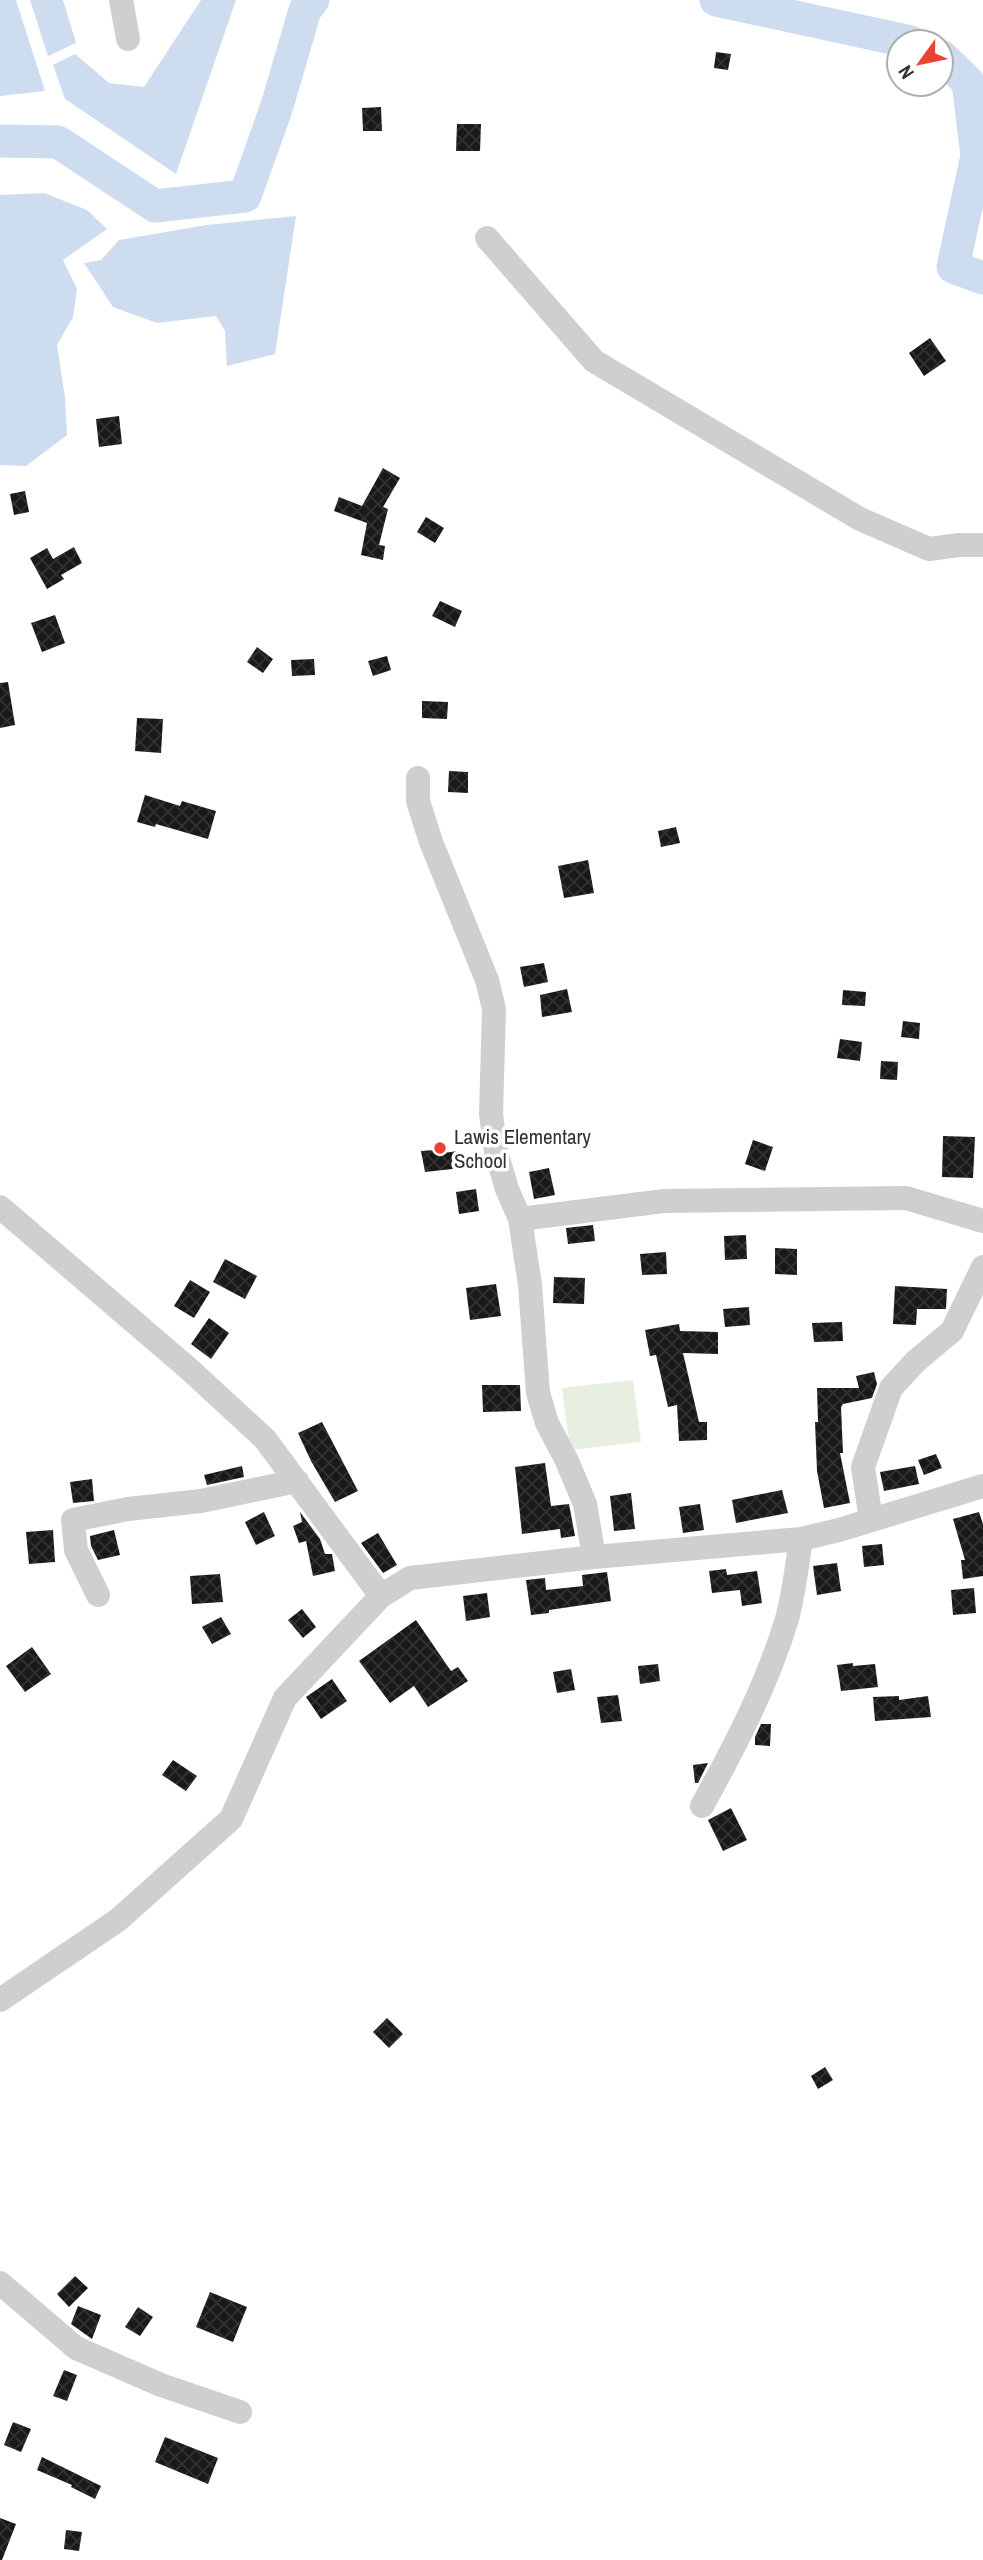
<svg xmlns="http://www.w3.org/2000/svg" width="983" height="2560" viewBox="0 0 983 2560" font-family="'Archivo Narrow',sans-serif">
  <style>
    .green { fill: #e6efe0 }
    .water { fill: #cddcee }
    .lines { fill: none; stroke-linecap: round; stroke-linejoin: round }
    .river { stroke: #cddcee; stroke-width: 33 }
    .building { fill: url(#building-cross-hatch) }
    .minor { stroke: #cfcfcf; stroke-width: 24 }
    .poi-dot { fill: #eb4333; stroke: #fff; stroke-width: 2.5 }
    .labels { text-anchor: middle; dominant-baseline: central; stroke-width: 7; stroke-linejoin: round; paint-order: stroke }
    .poi-label { font-size: 21px; fill: #323232; stroke: #fff; text-anchor: start }
  </style>
  <defs>
    <pattern id="building-cross-hatch" width="8" height="8" patternUnits="userSpaceOnUse" patternTransform="scale(1.75)"><rect width="8" height="8" fill="#191919"/><path d="M0 0l8 8M0 8l8-8" fill="none" stroke="#323232"/></pattern>
  </defs>
  <rect width="100%" height="100%" fill="#fff"/>
  <path class="green" d="M633 1380 641 1442 570 1450 562 1388Z"/>
  <path class="water" d="M0 0H16L45 91 0 96Z
    M30 0H63L76 43 48 56Z
    M201 0H236L176 174 65 99 53 65 75 54 109 83 144 87Z
    M44 193 87 210 107 229 63 260 77 289 73 317 57 345 65 398 67 435 26 466 0 465V195Z
    M296 216 275 354 227 366 225 331 216 316 157 323 113 307 84 263 101 260 119 240 207 225Z"/>
  <g class="lines">
    <path class="river" d="M716 0 911 42
      M941 56 968 82 977 156 953 267 983 278
      M0 141 58 142 155 206 245 196 277 106 305 10 313 0"/>
  </g>
  <path class="building" d="M716 52 731 54 728 70 714 68Z
    M381 107 382 131H363L362 108Z
    M457 124H481L480 151H456Z
    M930 338 946 361 924 376 909 353Z
    M119 416 122 444 99 447 96 419Z
    M383 468 400 478 383 507 388 509 379 545 385 546 383 560 361 555 367 523 334 511 339 497 362 506Z
    M25 491 29 512 14 515 10 494Z
    M426 517 444 528 435 543 417 532Z
    M74 547 82 563 61 575 64 579 47 589 30 558 47 548 53 559Z
    M440 601 462 611 455 627 432 616Z
    M55 615 65 643 42 652 31 623Z
    M257 647 273 659 263 673 247 662Z
    M387 656 391 670 373 676 368 661Z
    M314 659 315 675 292 676 291 660Z
    M8 682 15 725 0 728V683Z
    M422 701 448 702 447 719 422 718Z
    M137 718 163 719 161 753 135 751Z
    M449 771 468 772V793L448 792Z
    M145 795 180 806 182 801 216 811 208 839 156 824 155 827 137 822Z
    M676 827 680 843 661 847 658 831Z
    M588 860 594 893 564 898 558 866Z
    M544 963 548 982 524 987 520 967Z
    M567 989 572 1012 542 1017 540 995Z
    M843 990 866 992 865 1006 842 1005Z
    M903 1021 920 1023 919 1039 901 1037Z
    M840 1039 862 1042 860 1061 837 1058Z
    M881 1061 898 1062 897 1080 880 1079Z
    M943 1136 975 1137 973 1178 942 1177Z
    M753 1140 773 1147 765 1171 745 1164Z
    M435 1150 436 1154 458 1151 461 1168 425 1172 421 1151Z
    M549 1168 555 1195 534 1199 529 1172Z
    M476 1189 479 1211 459 1214 456 1192Z
    M593 1225 595 1241 568 1244 566 1228Z
    M746 1235 747 1259 725 1260 724 1236Z
    M775 1248 797 1249V1275L775 1274Z
    M666 1252 667 1274 642 1275 640 1254Z
    M225 1259 257 1276 245 1299 213 1282Z
    M554 1277 585 1278 584 1304 553 1303Z
    M190 1280 210 1292 194 1318 174 1306Z
    M496 1284 501 1316 470 1320 466 1288Z
    M895 1286 947 1289 946 1309H917L916 1325 893 1324Z
    M749 1307 750 1325 725 1327 723 1309Z
    M209 1318 229 1333 211 1359 191 1344Z
    M842 1322 843 1341 814 1342 812 1323Z
    M679 1324 680 1331 718 1332V1354L683 1353 699 1422H707V1440L679 1441 677 1405 668 1407 656 1355 650 1356 645 1330Z
    M874 1372 877 1384 872 1398 843 1404 841 1407 843 1453H840L850 1503 824 1508 817 1471 815 1422H818L817 1388H859L856 1376Z
    M482 1385H520L521 1411 483 1412Z
    M322 1422 358 1491 335 1502 311 1461 298 1433Z
    M936 1454 942 1468 924 1475 918 1460Z
    M545 1463 551 1506 569 1504 575 1536 561 1538 560 1529 522 1534 515 1467Z
    M242 1466 244 1477 207 1485 204 1475Z
    M915 1466 919 1484 884 1491 880 1472Z
    M92 1479 94 1501 73 1503 70 1482Z
    M782 1490 788 1513 736 1523 732 1500Z
    M631 1493 635 1529 614 1531 610 1496Z
    M700 1504 704 1530 683 1533 679 1507Z
    M264 1512 275 1536 256 1545 245 1522Z
    M300 1512 320 1539 325 1554H332L335 1571 313 1576 306 1541 299 1543 293 1526 302 1522Z
    M979 1512 983 1524V1576L963 1579 961 1560H965L953 1519Z
    M53 1530 55 1562 29 1564 26 1532Z
    M114 1530 120 1555 98 1560 91 1546 90 1536Z
    M378 1533 397 1565 383 1573 361 1543Z
    M882 1544 884 1565 864 1567 862 1546Z
    M837 1563 841 1591 817 1595 813 1566Z
    M726 1569 727 1575 757 1571 762 1603 742 1606 740 1590 712 1593 709 1571Z
    M607 1572 611 1601 549 1610V1613L531 1615 526 1580 545 1578 546 1590 583 1586 582 1575Z
    M220 1574 223 1602 192 1604 190 1576Z
    M974 1588 976 1613 953 1615 951 1590Z
    M487 1593 490 1617 466 1621 463 1596Z
    M302 1609 316 1627 303 1638 288 1620Z
    M221 1617 231 1634 212 1644 202 1627Z
    M416 1620 451 1671 458 1667 468 1681 428 1707 414 1686 390 1703 359 1661Z
    M32 1647 51 1674 25 1692 6 1666Z
    M853 1663V1666L875 1664 878 1687 841 1691 837 1665Z
    M658 1664 660 1681 640 1684 638 1666Z
    M571 1669 575 1690 557 1693 553 1672Z
    M332 1679 347 1701 321 1719 306 1697Z
    M618 1695 622 1721 601 1723 597 1697Z
    M899 1696V1700L928 1696 931 1717 875 1721 873 1697Z
    M761 1724H771L770 1746 755 1745V1737Z
    M173 1760 197 1776 186 1791 162 1775Z
    M708 1763 698 1783H695L693 1765Z
    M731 1808 747 1840 723 1851 708 1820Z
    M387 2018 403 2034 389 2048 373 2032Z
    M825 2067 833 2080 818 2089 811 2076Z
    M75 2276 88 2288 69 2307 57 2294Z
    M210 2292 247 2307 233 2342 196 2327Z
    M78 2306 101 2315 92 2339 71 2324Z
    M138 2307 153 2317 140 2336 125 2327Z
    M64 2370 77 2375 67 2401 53 2396Z
    M13 2422 31 2429 21 2452 4 2445Z
    M165 2437 218 2458 208 2484 155 2462Z
    M42 2457 101 2486 95 2499 71 2487 72 2485 37 2470Z
    M0 2518 16 2524 2 2560H0Z
    M66 2530 82 2532 79 2551 64 2549Z"/>
  <g class="lines">
    <path class="minor" d="M121 0 128 39
      M487 238 594 361 860 519 929 549 959 545H983
      M418 778V801L431 842 487 980 494 1009 491 1114 496 1152 507 1189 520 1219 530 1285 538 1393 547 1423 567 1461 585 1504 594 1557
      M0 1207 189 1369 265 1439 381 1596
      M520 1219 664 1201 906 1198 983 1221
      M871 1520 863 1467 891 1388 916 1361 952 1331 983 1267
      M98 1595 76 1550 73 1520 128 1509 201 1501 297 1481
      M702 1806C735 1746 767 1685 787 1619 794 1593 797 1565 801 1539
      M0 2000 118 1920 231 1819 285 1698 381 1596 410 1578 594 1557 801 1539 839 1530 983 1486
      M0 2283 76 2348 161 2385 240 2412"/>
  </g>
  <circle class="poi-dot" cx="440" cy="1148" r="7"/>
  <g class="labels">
    <g class="poi-label">
      <text x="454" y="1136">Lawis Elementary<tspan x="454" dy="24">School</tspan></text>
    </g>
  </g>
  <g transform="translate(920 63) rotate(237)"><circle r="33" fill="#ffffff" stroke="#adadad" stroke-width="2"/>
  <path d="M0-5L12 26L0 18L-12 26Z" fill="#eb4333"/>
  <text y="-10" font-size="19" font-weight="bold" text-anchor="middle" fill="#323232">N</text>
  </g>
</svg>
